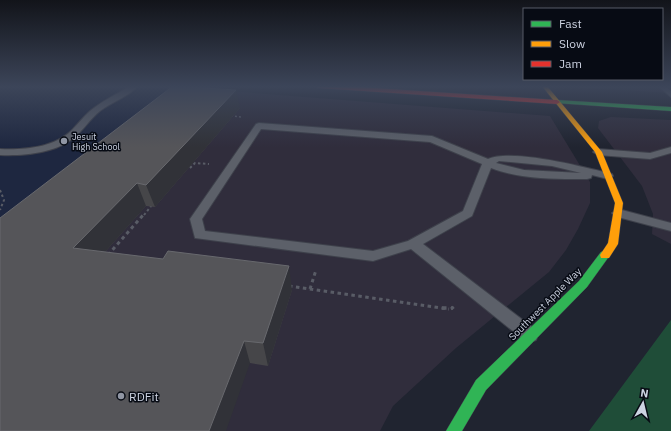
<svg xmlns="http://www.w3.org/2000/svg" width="671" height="431" viewBox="0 0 671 431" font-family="'IBM Plex Sans',sans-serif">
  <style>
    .commercial { fill: #302d3c }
    .built { fill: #1e2740 }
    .green { fill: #1f4d38 }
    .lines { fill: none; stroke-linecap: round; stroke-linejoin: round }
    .lane-casing { stroke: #3e414b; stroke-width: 2 }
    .fast-casing { stroke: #3e414b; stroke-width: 1 }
    .slow-casing { stroke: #3e414b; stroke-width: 1 }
    .jam-casing { stroke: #3e414b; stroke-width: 1 }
    .path-far3 { stroke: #595c66; stroke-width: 1.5; stroke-dasharray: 2 2; stroke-linecap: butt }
    .path-far2 { stroke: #595c66; stroke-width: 2; stroke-dasharray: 2.5 2.5; stroke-linecap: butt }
    .path-far1 { stroke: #595c66; stroke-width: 3; stroke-dasharray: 3.5 3.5; stroke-linecap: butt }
    .path { stroke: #595c66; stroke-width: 3.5; stroke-dasharray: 4.5 4.5; stroke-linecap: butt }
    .lane { fill: #5c6069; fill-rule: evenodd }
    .fast { fill: #30b455; fill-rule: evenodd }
    .slow { fill: #ff9f0a; fill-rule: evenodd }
    .jam { fill: #e5322d; fill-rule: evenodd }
    .wall { fill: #464649 }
    .shaded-wall { fill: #313238 }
    .building { fill: #555559; stroke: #68696e }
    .poi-dot { fill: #9096a4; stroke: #070b14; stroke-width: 1.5 }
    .labels { text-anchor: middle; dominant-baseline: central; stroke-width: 3; stroke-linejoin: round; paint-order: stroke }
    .far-poi-label { font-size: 9px; fill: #cdd3e2; stroke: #070b14; text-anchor: start }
    .street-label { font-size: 10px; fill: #cdd3e2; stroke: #070b14 }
    .near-poi-label { font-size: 12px; fill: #cdd3e2; stroke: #070b14; text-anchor: start }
  </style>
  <rect width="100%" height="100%" fill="#202430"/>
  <path class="commercial" d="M572 86H671V93L584 88Z
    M191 88 550 116 590 182V203L578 229 566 250 549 272 456 348 393 406 380 431H0Z
    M611 117 671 120V244L652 234 653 214 642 186 598 128 599 121Z"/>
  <path class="built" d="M0 86H164L191 88 0 245Z"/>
  <path class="green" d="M671 320V431H589Z"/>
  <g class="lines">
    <g class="lane-casing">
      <path id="lane" d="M130 86H138C128 97 112 102 100 111 90 119 85 128 76 136 57 153 25 156 0 155V149C23 150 53 148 71 131 78 124 83 117 90 111 102 101 117 94 130 86Z
        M658 86H665L671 91V97Z
        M259 123 432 136 488 159C511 148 585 167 612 174L613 176 608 179 592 175 591 178 587 179C555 179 522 180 491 168L472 216 423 244 536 330 538 335 536 340 530 342 524 340 411 249 373 261 195 238 190 219 256 124ZM261 129 430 142 482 164 463 211 408 241 373 251 205 231 202 219ZM499 161 552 166 581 173 524 170 496 163Z
        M671 147V153L650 159 598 155 593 152 598 149 650 153Z
        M618 209 671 223V231L614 216 612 213Z"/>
    </g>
    <g class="fast-casing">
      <path id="fast" d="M557 100 671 107V111L555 103 554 102Z
        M605 251 609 252 610 255 587 287 486 390 462 431H446L476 380 579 281 601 252Z"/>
    </g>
    <g class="slow-casing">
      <path id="slow" d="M542 86H547L602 152 623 203 618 244 609 258H601L600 255 608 243 615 203 595 152Z"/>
    </g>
    <g class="jam-casing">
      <path id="jam" d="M316 86H345L557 100 560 102 557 104 318 88Z"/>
    </g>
    <path class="path-far3" d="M231 116 242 117"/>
    <path class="path-far2" d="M185 168H190L195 163 209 164
      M0 190 4 200 0 210
      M144 215 152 205"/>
    <path class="path-far1" d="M108 255 144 214
      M289 286 449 309
      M310 289 316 270
      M451 309 455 306"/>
    <path class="path" d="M442 308H453"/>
    <use href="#lane" class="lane"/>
    <use href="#fast" class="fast"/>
    <use href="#slow" class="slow"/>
    <use href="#jam" class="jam"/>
  </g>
  <path class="wall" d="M240 108 155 207 146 206 105 252 292 290 268 366 250 363 0 218Z"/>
  <path class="shaded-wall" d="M236 90 240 108 155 207 146 185Z
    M137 183 146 206 88 271 73 248Z
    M289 266 292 290 268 366 263 343Z
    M244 341 250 363 226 431H209Z"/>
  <path class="building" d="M173 86 236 90 146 185 137 183 73 248 163 259 168 251 289 266 263 343 244 341 209 431H0V218Z"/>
  <linearGradient id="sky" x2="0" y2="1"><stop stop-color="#12141a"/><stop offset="0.59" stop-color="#3c4559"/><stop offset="1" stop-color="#3c4559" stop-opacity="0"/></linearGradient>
  <rect width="671" height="147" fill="url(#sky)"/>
  <g class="poi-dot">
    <circle cx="64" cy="141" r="4"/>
    <circle cx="121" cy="396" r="4"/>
  </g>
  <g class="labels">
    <g class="far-poi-label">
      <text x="72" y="136">Jesuit<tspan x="72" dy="10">High School</tspan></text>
    </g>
    <g class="street-label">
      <text transform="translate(545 304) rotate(-45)">Southwest Apple Way</text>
    </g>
    <g class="near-poi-label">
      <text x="129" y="396">RDFit</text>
    </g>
  </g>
  <rect x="523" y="8" width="140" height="72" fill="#070b14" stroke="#565b66"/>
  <rect x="531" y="21" width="20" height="6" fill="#30b455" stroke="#565b66"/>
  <text x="559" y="28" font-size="12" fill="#cdd3e2">Fast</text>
  <rect x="531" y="41" width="20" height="6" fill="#ff9f0a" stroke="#565b66"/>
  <text x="559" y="48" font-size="12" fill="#cdd3e2">Slow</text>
  <rect x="531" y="61" width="20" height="6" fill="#e5322d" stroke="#565b66"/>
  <text x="559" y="68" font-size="12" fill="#cdd3e2">Jam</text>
  <g transform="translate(643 403) rotate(8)" stroke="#070b14" stroke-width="3" paint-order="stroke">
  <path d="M0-3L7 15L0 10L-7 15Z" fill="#cdd3e2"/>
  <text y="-6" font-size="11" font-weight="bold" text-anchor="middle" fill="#cdd3e2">N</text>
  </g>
</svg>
